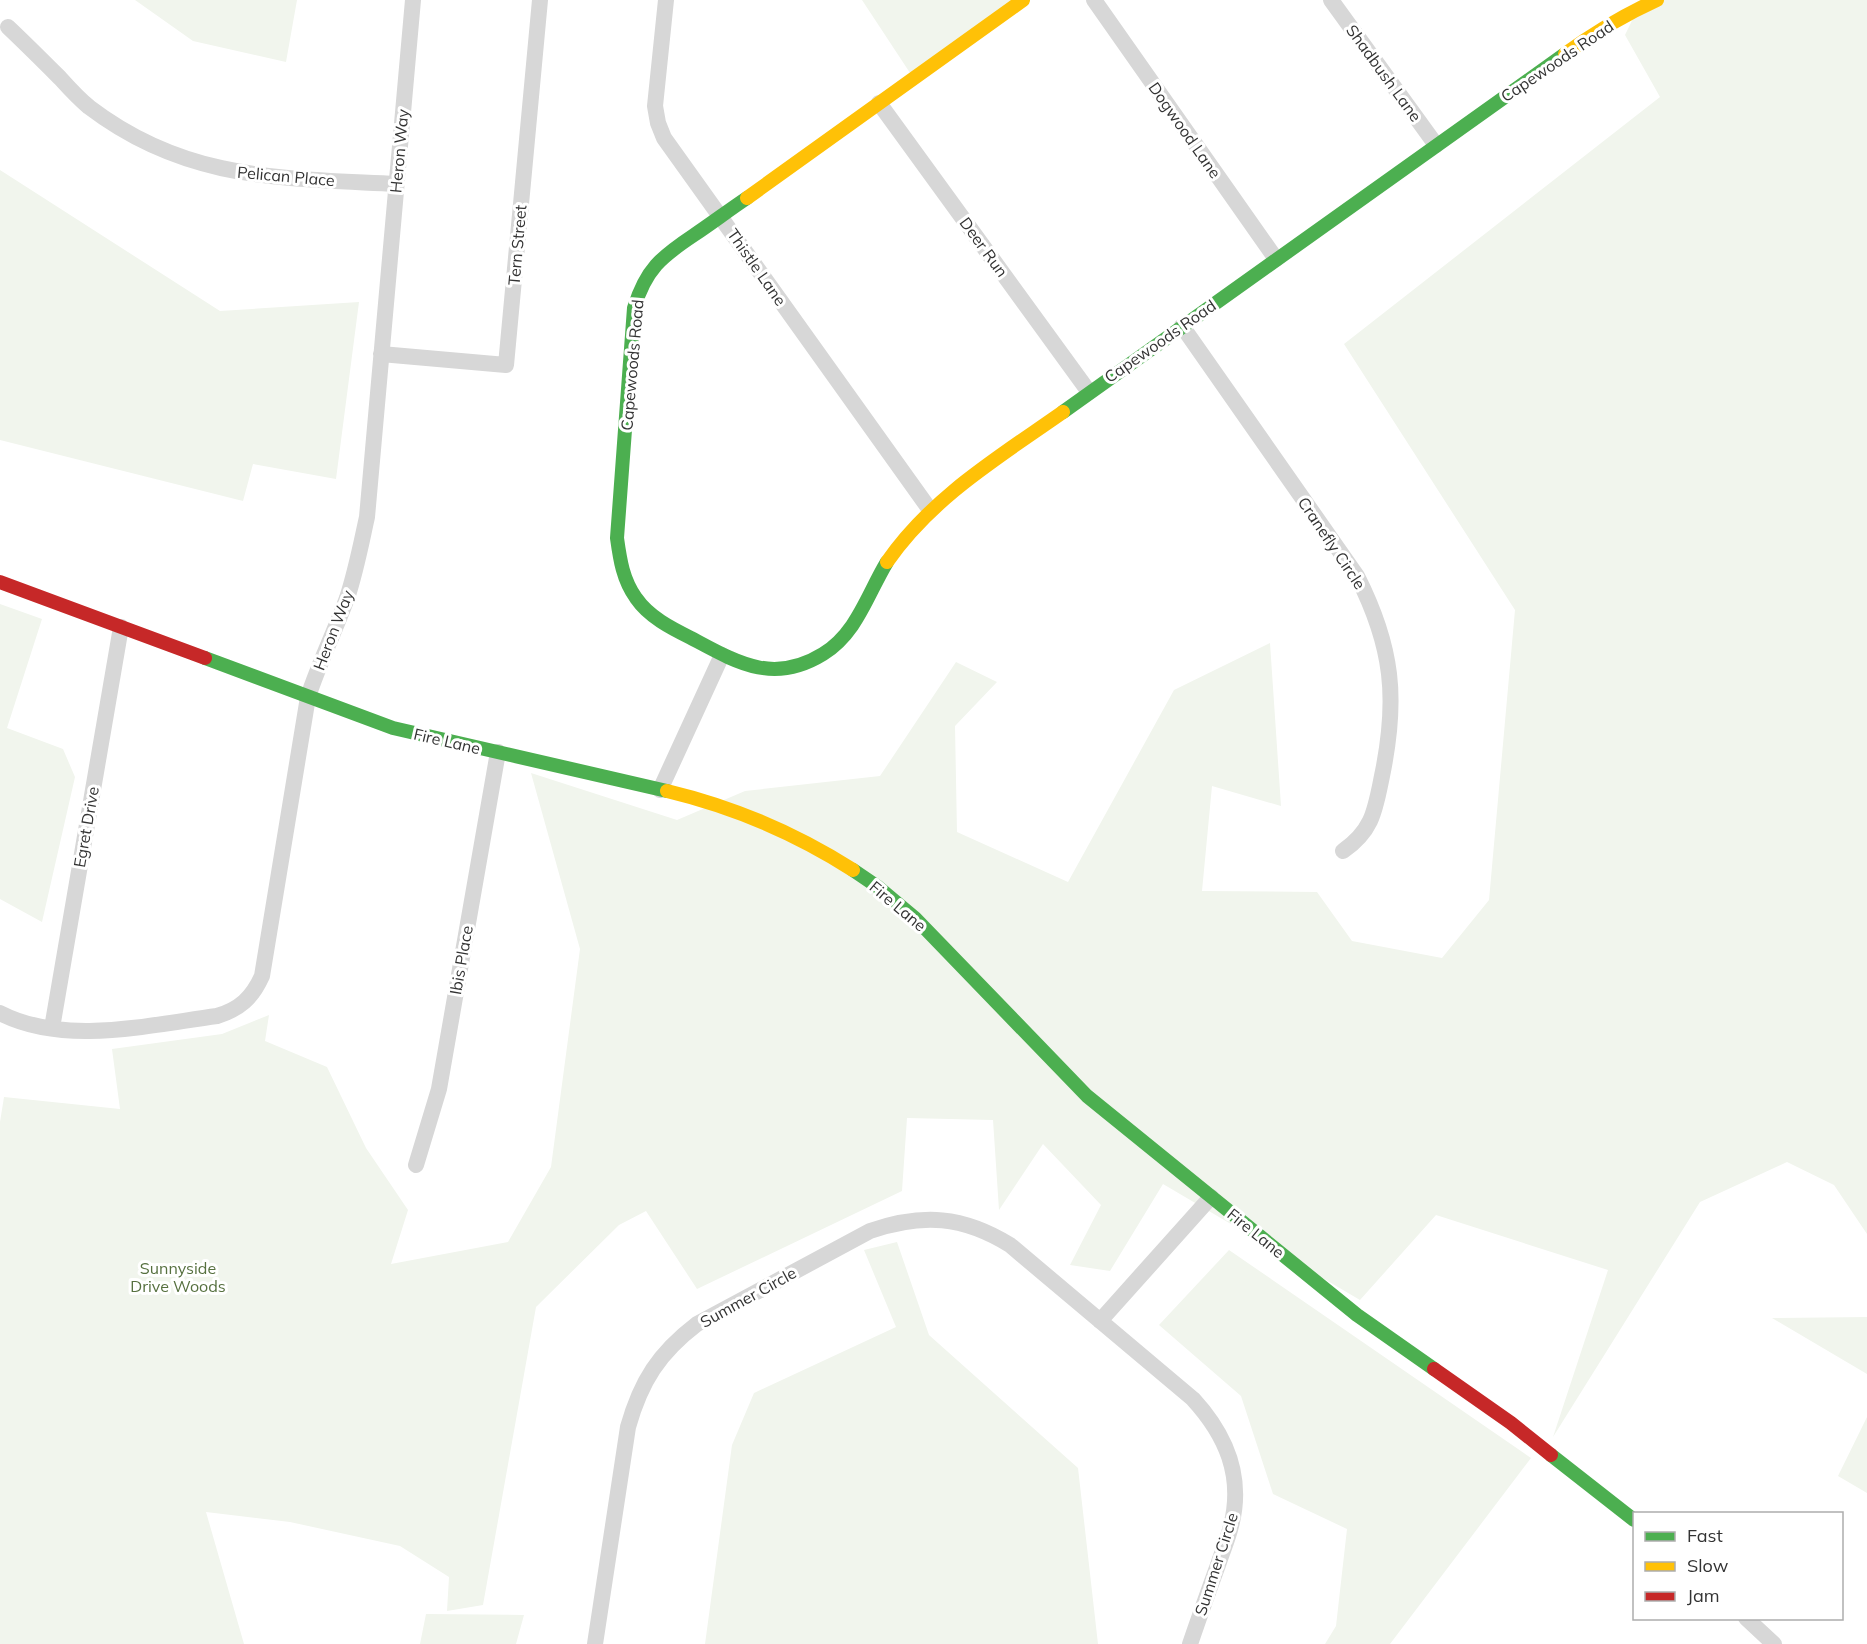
<svg xmlns="http://www.w3.org/2000/svg" width="1867" height="1644" viewBox="0 0 1867 1644" font-family="Mulish,sans-serif">
  <style>
    .green { fill: #f1f5ed }
    .lines { fill: none; stroke-linecap: round; stroke-linejoin: round }
    .street { stroke: #d7d7d7; stroke-width: 16 }
    .fast { stroke: #4caf50; stroke-width: 14 }
    .slow { stroke: #ffc107; stroke-width: 14 }
    .jam { stroke: #c62828; stroke-width: 14 }
    .labels { text-anchor: middle; dominant-baseline: central; stroke-width: 6; stroke-linejoin: round; paint-order: stroke }
    .street-label { font-size: 16px; fill: #333; stroke: #fff }
    .park-label { font-size: 16px; fill: #56703f; stroke: #fff }
  </style>
  <rect width="100%" height="100%" fill="#fff"/>
  <path class="green" d="M135 0H297L286 62 193 41Z
    M862 0H1030L916 82Z
    M1642 0H1867V1234L1834 1185 1787 1162 1700 1202 1553 1437 1608 1270 1436 1215 1360 1300 1163 1184 1110 1271 1070 1265 1101 1205 1043 1144 999 1210 993 1120 907 1118 902 1191 697 1289 646 1211 619 1225 536 1307 483 1605 447 1611 449 1577 400 1546 290 1522 206 1512 244 1644H0V1122L4 1097 120 1109 112 1049 222 1034 269 1015 265 1041 327 1067 366 1148 408 1210 391 1264 508 1242 551 1167 580 949 531 773 677 820 745 791 880 776 956 662 997 682 955 726 957 832 1068 882 1174 690 1270 643 1281 806 1212 786 1202 891 1317 892 1352 941 1442 958 1489 900 1515 610 1344 344 1660 97 1625 35Z
    M0 170 220 311 359 302 336 479 253 464 243 501 0 440Z
    M0 604 42 619 7 728 63 749 75 777 42 922 0 899Z
    M897 1242 929 1335 1078 1468 1098 1644H705L732 1445 754 1393 896 1327 864 1250Z
    M1229 1250 1531 1458 1390 1644H1325L1336 1626 1347 1529 1273 1494 1241 1396 1159 1325Z
    M1867 1317V1374L1772 1318H1773Z
    M1867 1417V1493L1838 1476Z
    M426 1614 524 1615 516 1644H420Z"/>
  <g class="lines">
    <path class="street" d="M666 0 655 106 658 123 664 138 930 510
      M1094 0 1276 259
      M1331 0 1436 145
      M8 27C26 44 43 61 60 78 69 88 78 98 89 107 186 181 281 178 396 184
      M879 103 1089 392
      M1182 326 1357 576C1393 647 1398 699 1382 776 1375 810 1373 830 1343 851
      M381 354 506 365 540 0
      M660 790 722 655
      M0 1013C64 1046 149 1025 217 1016 240 1009 252 998 262 976L308 697C319 663 335 631 347 598 356 571 361 544 367 517L413 0
      M52 1028 121 627
      M416 1165 439 1089 498 752
      M1100 1321 1211 1197
      M1746 1618 1774 1644
      M595 1644 628 1427C641 1381 659 1353 697 1324L870 1231C923 1213 963 1216 1010 1245L1193 1399C1226 1435 1244 1476 1231 1526 1228 1539 1222 1552 1218 1565 1208 1592 1199 1618 1190 1644"/>
    <path class="fast" d="M747 198C729 210 712 223 694 235 661 257 646 269 634 308L617 538C620 560 623 580 636 598 649 617 671 628 691 638 736 662 773 685 823 654 857 633 867 595 887 562
      M1063 412 1565 54
      M205 658 393 728 667 791
      M853 870 878 887 915 918 1087 1096 1357 1315 1434 1369
      M1551 1455 1634 1520"/>
    <path class="slow" d="M1565 54C1594 33 1624 15 1657 0
      M747 198 1023 0
      M887 562C932 497 999 457 1063 412
      M667 791C734 807 795 833 853 870"/>
    <path class="jam" d="M0 582 205 658
      M1434 1369 1511 1423 1551 1455"/>
  </g>
  <g class="labels">
    <g class="street-label">
      <text transform="translate(1557 61) rotate(-34)">Capewoods Road</text>
      <text transform="translate(1384 73) rotate(54)">Shadbush Lane</text>
      <text transform="translate(1185 130) rotate(55)">Dogwood Lane</text>
      <text transform="translate(399 151) rotate(-85)">Heron Way</text>
      <text transform="translate(286 176) rotate(5)">Pelican Place</text>
      <text transform="translate(517 245) rotate(-85)">Tern Street</text>
      <text transform="translate(984 247) rotate(54)">Deer Run</text>
      <text transform="translate(757 267) rotate(55)">Thistle Lane</text>
      <text transform="translate(1160 341) rotate(-35)">Capewoods Road</text>
      <text transform="translate(632 365) rotate(-85)">Capewoods Road</text>
      <text transform="translate(1332 543) rotate(56)">Cranefly Circle</text>
      <text transform="translate(333 630) rotate(-69)">Heron Way</text>
      <text transform="translate(447 741) rotate(13)">Fire Lane</text>
      <text transform="translate(86 827) rotate(-80)">Egret Drive</text>
      <text transform="translate(898 906) rotate(40)">Fire Lane</text>
      <text transform="translate(461 960) rotate(-80)">Ibis Place</text>
      <text transform="translate(1256 1233) rotate(39)">Fire Lane</text>
      <text transform="translate(748 1297) rotate(-29)">Summer Circle</text>
      <text transform="translate(1216 1564) rotate(-72)">Summer Circle</text>
    </g>
    <g class="park-label">
      <text x="178" y="1268">Sunnyside<tspan x="178" dy="18">Drive Woods</tspan></text>
    </g>
  </g>
  <rect x="1633" y="1512" width="210" height="108" fill="#ffffff" stroke="#adadad" stroke-width="1.5"/>
  <rect x="1645" y="1532" width="30" height="9" fill="#4caf50" stroke="#adadad" stroke-width="1.5"/>
  <text x="1687" y="1542" font-size="18" fill="#333333">Fast</text>
  <rect x="1645" y="1562" width="30" height="9" fill="#ffc107" stroke="#adadad" stroke-width="1.5"/>
  <text x="1687" y="1572" font-size="18" fill="#333333">Slow</text>
  <rect x="1645" y="1592" width="30" height="9" fill="#c62828" stroke="#adadad" stroke-width="1.5"/>
  <text x="1687" y="1602" font-size="18" fill="#333333">Jam</text>
</svg>
